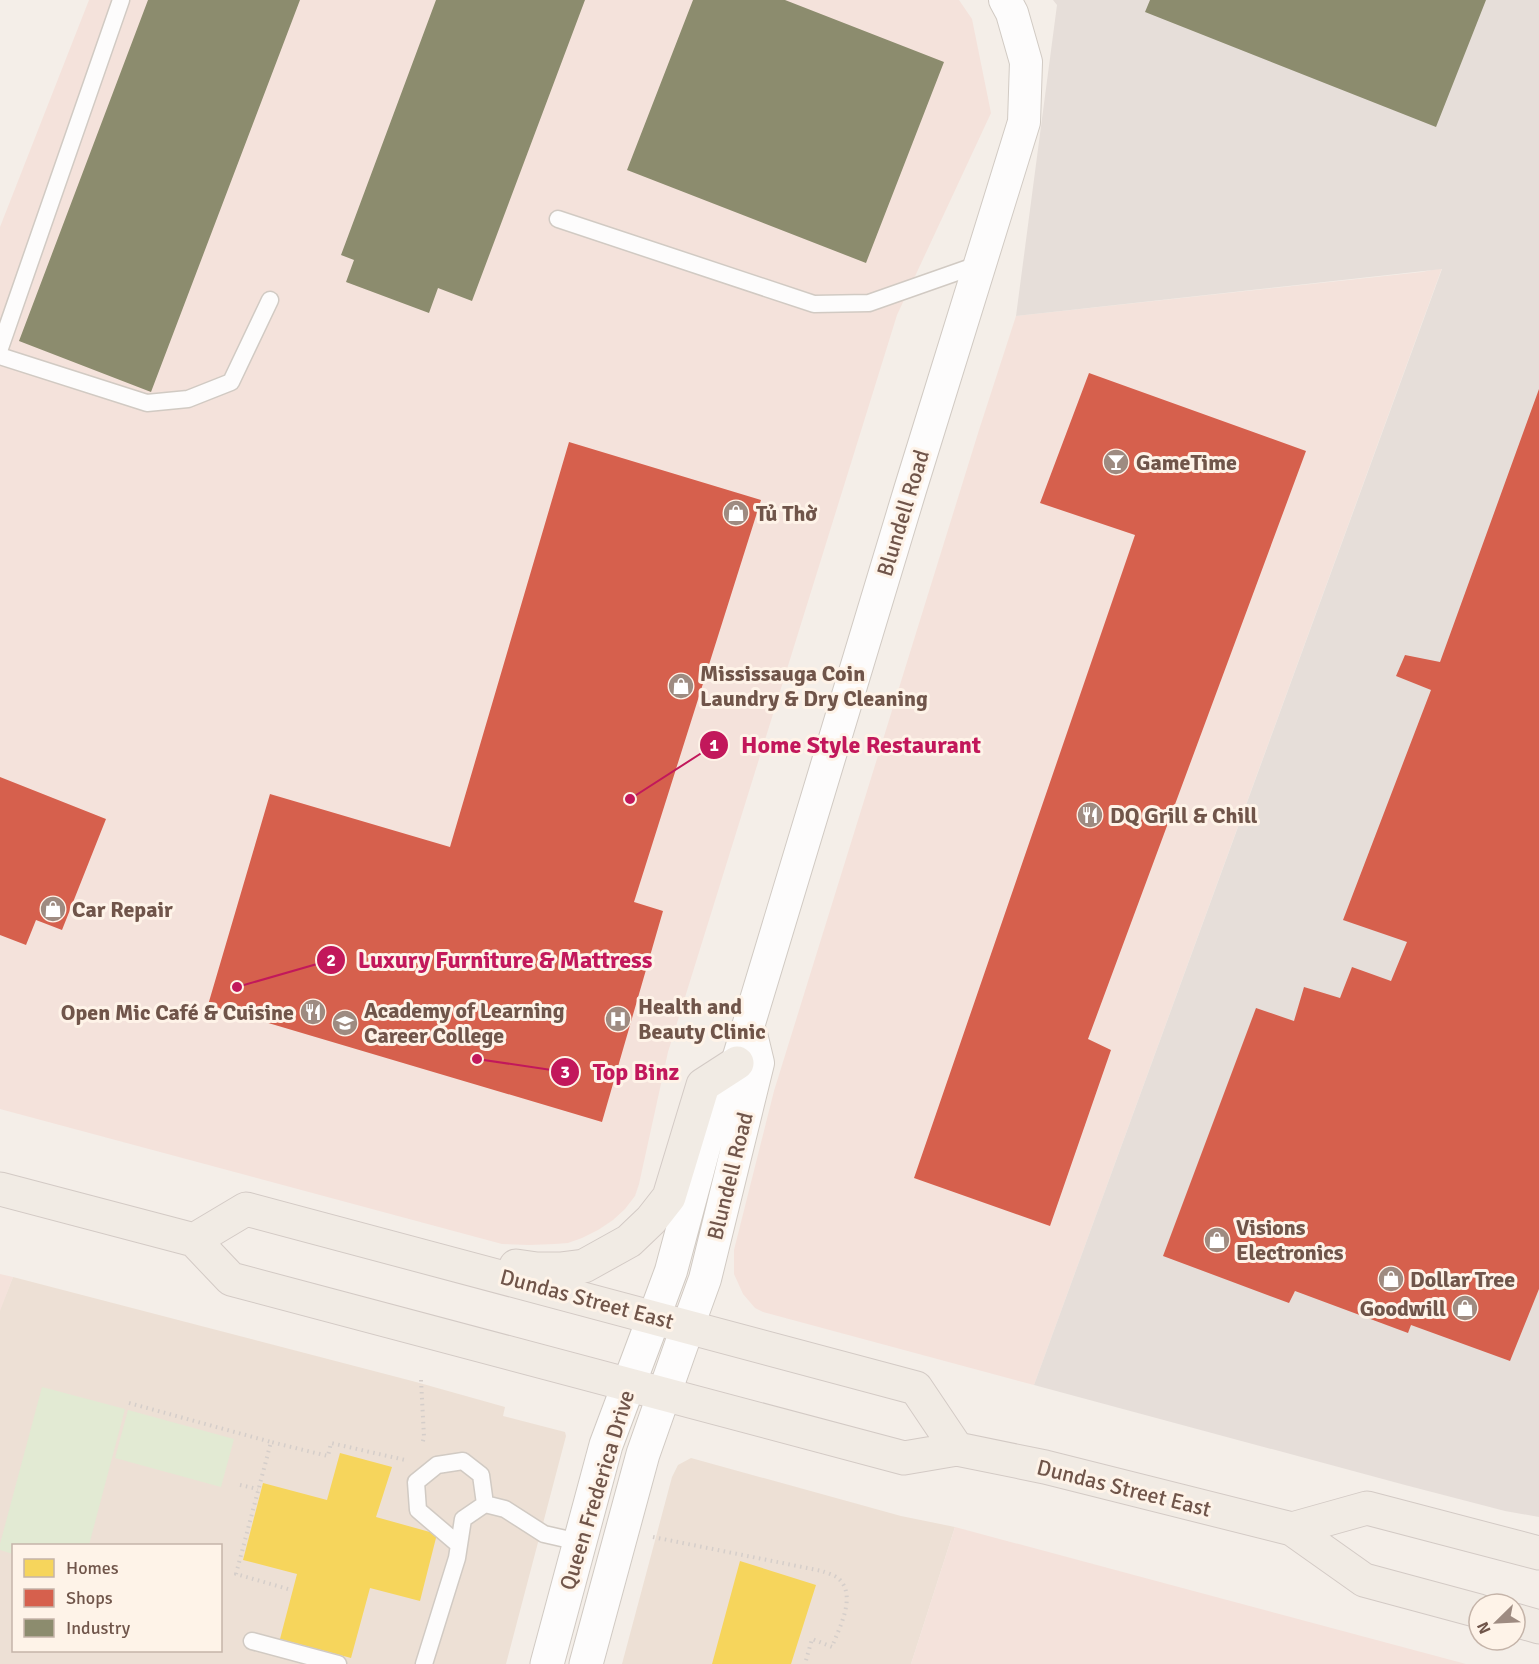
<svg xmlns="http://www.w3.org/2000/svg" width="1539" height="1664" viewBox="0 0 1539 1664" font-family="Signika,sans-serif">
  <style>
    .residential { fill: #ede0d5; fill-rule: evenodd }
    .commercial { fill: #f4e2db }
    .industrial { fill: #e6ded9 }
    .green { fill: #e2ead3 }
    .homes { fill: #f6d55c }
    .shops { fill: #d6604d }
    .industry { fill: #8c8c6e }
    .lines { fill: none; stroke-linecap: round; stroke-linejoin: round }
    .service-casing { stroke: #d1cac3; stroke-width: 19 }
    .minor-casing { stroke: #d1cac3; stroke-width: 34 }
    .tertiary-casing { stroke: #d1cac3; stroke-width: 35 }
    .primary-casing { stroke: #d3cac5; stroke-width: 35 }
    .path { stroke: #d5ceca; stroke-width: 4; stroke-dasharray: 1.5 4.5; stroke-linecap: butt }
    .service { stroke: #fdfcfc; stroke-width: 16 }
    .minor { stroke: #fdfcfc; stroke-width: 32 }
    .tertiary { stroke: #fdfcfc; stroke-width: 33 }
    .primary { stroke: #f1ebe4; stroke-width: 33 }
    .labels { text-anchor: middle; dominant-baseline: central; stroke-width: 6; stroke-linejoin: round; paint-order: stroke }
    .poi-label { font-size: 22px; font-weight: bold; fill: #70554a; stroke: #fef3e8; text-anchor: start }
    .street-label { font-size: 22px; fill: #70554a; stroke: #fef3e8 }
    .leader { fill: none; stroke: #c2185b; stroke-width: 2 }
    .callout-dot { fill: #c2185b; stroke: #fef3e8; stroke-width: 2 }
    .mark-label { font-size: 18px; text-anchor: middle; font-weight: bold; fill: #fff }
    .callout-label { font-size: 24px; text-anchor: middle; font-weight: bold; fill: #c2185b; stroke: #fef3e8; stroke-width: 6; stroke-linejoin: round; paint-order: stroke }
  </style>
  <rect width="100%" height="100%" fill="#f4eee8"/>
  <path class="residential" d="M13 1277 416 1382 505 1407 503 1416 565 1432 566 1436 506 1664H0V1309ZM14 1546H220V1650H14Z
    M691 1458 901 1516 955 1527 911 1664H622L672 1477 678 1465Z"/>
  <path class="commercial" d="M89 0H959L972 19 991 113 897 315 668 1052 639 1184 635 1196 625 1209 613 1220 598 1230 582 1238 568 1243 555 1244 529 1245 502 1244 0 1109V227Z
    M1442 268 1034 1385 763 1312 755 1308 743 1294 734 1274V1250L774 1091 979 430 1016 316 1422 272Z
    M0 1274 13 1277 0 1311Z
    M955 1527 1160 1582 1466 1664H911Z"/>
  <path class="industrial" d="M1053 0H1539V1517L1505 1511 1405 1485 1034 1385 1442 269 1016 316 1057 5Z"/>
  <path class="green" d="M42 1387 125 1409 89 1545 14 1546 13 1554 0 1550V1544Z
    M128 1410 234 1439 221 1487 115 1458Z"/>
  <path class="homes" d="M340 1453 392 1467 376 1517 437 1534 420 1601 370 1588 351 1658 280 1639 297 1574 243 1560 263 1483 327 1500Z
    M740 1561 816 1585 791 1664H712Z"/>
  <path class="shops" d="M1089 373 1306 451 1088 1039 1111 1050 1050 1226 914 1178 1135 535 1040 503Z
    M1539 389V1289L1510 1361 1411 1325 1408 1333 1295 1291 1289 1303 1163 1256 1256 1008 1294 1021 1304 987 1340 998 1352 967 1391 981 1407 942 1343 920 1431 690 1396 676 1405 655 1440 662Z
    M569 442 761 500 634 902 663 911 602 1122 208 1005 270 794 450 847Z
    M0 777 106 819 62 930 36 920 26 945 0 935Z"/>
  <path class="industry" d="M148 0H300L151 392 19 341Z
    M436 0H585L472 301 438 288 429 313 346 282 354 260 341 255Z
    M693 0H785L944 62 866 263 627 170Z
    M1150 0H1486L1436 127 1145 12Z"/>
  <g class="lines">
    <g class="service-casing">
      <path id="service" d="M558 219 814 304 869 303 980 264
        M0 348 121 0
        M0 356 147 403 188 399 231 382 270 300
        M459 1545 418 1510 416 1482 437 1465 463 1461 481 1475 485 1504 505 1509 544 1534 579 1542
        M252 1641 338 1664
        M424 1664 457 1558 463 1519 485 1504"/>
    </g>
    <g class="minor-casing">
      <path id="minor" d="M654 1317 671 1271 715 1107 737 1063 910 490 1024 122 1026 62 1012 13 1005 0
        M688 1326 705 1279 758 1063 751 1034"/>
    </g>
    <g class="tertiary-casing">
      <path id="tertiary" d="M547 1664 606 1445 654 1317
        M586 1664 643 1454 688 1326"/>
    </g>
    <g class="primary-casing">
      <path id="primary" d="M0 1189 194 1240 231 1279 904 1458 957 1449 1045 1467 1292 1529 1364 1580 1479 1611
        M194 1240 246 1209 916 1388 957 1449
        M516 1266 537 1269H560L584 1266 629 1241 651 1220 669 1197 703 1085 737 1063
        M1292 1529 1367 1508 1539 1553
        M1515 1620 1539 1627"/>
    </g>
    <path class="path" d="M421 1380 424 1437 422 1445
      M129 1403 271 1442
      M240 1485 258 1489
      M653 1537 822 1571C827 1573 835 1575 839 1579 857 1596 839 1628 832 1647L812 1639 805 1664
      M288 1589 236 1574 271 1442 328 1456 331 1443 405 1460"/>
    <use href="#service" class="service"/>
    <use href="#minor" class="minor"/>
    <use href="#tertiary" class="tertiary"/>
    <use href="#primary" class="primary"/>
  </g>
  <defs>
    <g id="bar-disc" transform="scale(1.35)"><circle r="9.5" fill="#9e8b81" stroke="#fef3e8"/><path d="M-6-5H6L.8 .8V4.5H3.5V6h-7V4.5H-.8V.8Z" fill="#fff"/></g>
    <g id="shop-disc" transform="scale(1.35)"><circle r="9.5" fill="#9e8b81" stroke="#fef3e8"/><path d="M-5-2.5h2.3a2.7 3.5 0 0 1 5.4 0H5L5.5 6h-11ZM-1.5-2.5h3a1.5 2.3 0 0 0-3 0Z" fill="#fff"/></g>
    <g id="restaurant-disc" transform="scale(1.35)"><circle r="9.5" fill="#9e8b81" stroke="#fef3e8"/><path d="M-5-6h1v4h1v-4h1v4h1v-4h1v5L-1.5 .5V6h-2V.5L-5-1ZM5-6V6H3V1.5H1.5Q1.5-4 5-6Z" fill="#fff"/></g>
    <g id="hospital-disc" transform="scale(1.35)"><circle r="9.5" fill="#9e8b81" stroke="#fef3e8"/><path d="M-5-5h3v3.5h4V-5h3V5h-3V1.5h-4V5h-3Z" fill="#fff"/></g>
    <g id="university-disc" transform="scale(1.35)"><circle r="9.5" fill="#9e8b81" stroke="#fef3e8"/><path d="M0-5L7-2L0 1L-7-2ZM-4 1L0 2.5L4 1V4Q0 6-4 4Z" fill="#fff"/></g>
  </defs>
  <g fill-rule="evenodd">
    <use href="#bar-disc" x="1116" y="462"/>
    <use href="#shop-disc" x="736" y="513"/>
    <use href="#shop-disc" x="681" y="686"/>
    <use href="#restaurant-disc" x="1090" y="815"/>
    <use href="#shop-disc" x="53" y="909"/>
    <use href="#restaurant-disc" x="313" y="1012"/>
    <use href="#hospital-disc" x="618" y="1019"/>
    <use href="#university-disc" x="345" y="1023"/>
    <use href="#shop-disc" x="1217" y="1240"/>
    <use href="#shop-disc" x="1391" y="1279"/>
    <use href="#shop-disc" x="1465" y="1308"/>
  </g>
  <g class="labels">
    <g class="poi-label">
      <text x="1136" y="462">GameTime</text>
      <text x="756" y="513">Tủ Thờ</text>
      <text x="700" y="673">Mississauga Coin<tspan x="700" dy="25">Laundry &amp; Dry Cleaning</tspan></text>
      <text x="1110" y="815">DQ Grill &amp; Chill</text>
      <text x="72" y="909">Car Repair</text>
      <text x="638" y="1006">Health and<tspan x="638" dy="25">Beauty Clinic</tspan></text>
      <text x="364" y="1010">Academy of Learning<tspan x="364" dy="25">Career College</tspan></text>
      <text x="294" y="1012" text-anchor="end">Open Mic Café &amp; Cuisine</text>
      <text x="1236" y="1227">Visions<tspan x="1236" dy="25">Electronics</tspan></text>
      <text x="1410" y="1279">Dollar Tree</text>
      <text x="1446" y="1308" text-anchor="end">Goodwill</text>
    </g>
    <g class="street-label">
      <text transform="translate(903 513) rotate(-73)">Blundell Road</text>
      <text transform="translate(730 1176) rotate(-76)">Blundell Road</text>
      <text transform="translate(587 1299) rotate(15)">Dundas Street East</text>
      <text transform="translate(1124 1488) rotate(14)">Dundas Street East</text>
      <text transform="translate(597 1490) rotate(-73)">Queen Frederica Drive</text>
    </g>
  </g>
  <path class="leader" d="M630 799L714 745M237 987L331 960M477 1059L565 1072"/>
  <g class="callout-dot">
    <circle cx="630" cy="799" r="6"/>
    <circle cx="237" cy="987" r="6"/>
    <circle cx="477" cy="1059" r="6"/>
    <circle cx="714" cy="745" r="15"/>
    <circle cx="331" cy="960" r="15"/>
    <circle cx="565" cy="1072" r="15"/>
  </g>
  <g class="mark-label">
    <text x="714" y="751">1</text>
    <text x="331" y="966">2</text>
    <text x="565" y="1078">3</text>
  </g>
  <g class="callout-label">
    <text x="861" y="753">Home Style Restaurant</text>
    <text x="505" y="968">Luxury Furniture &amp; Mattress</text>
    <text x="636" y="1080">Top Binz</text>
  </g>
  <rect x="12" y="1544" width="210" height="108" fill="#fef3e8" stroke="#c5b4a9" stroke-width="1.5"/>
  <rect x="24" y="1559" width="30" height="18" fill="#f6d55c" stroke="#c5b4a9" stroke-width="1.5"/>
  <text x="66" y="1574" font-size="18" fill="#70554a">Homes</text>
  <rect x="24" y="1589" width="30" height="18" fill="#d6604d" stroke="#c5b4a9" stroke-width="1.5"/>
  <text x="66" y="1604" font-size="18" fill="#70554a">Shops</text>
  <rect x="24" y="1619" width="30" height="18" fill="#8c8c6e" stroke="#c5b4a9" stroke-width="1.5"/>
  <text x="66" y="1634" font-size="18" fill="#70554a">Industry</text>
  <g transform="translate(1497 1622) rotate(246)"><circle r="28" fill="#fef3e8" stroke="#c5b4a9" stroke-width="1.5"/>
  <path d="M0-4.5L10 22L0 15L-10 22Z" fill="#9e8b81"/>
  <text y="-9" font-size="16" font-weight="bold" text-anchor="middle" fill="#70554a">N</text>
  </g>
</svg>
